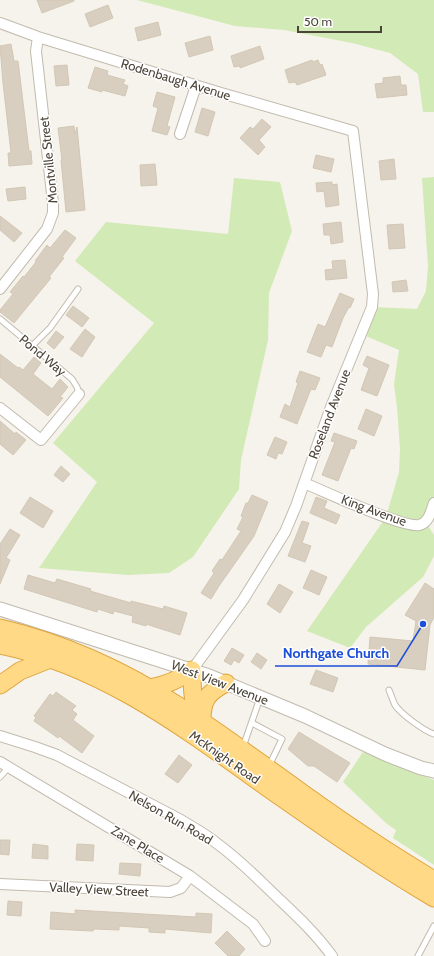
<svg xmlns="http://www.w3.org/2000/svg" width="434" height="956" viewBox="0 0 434 956" font-family="Cabin,sans-serif">
  <style>
    .green { fill: #d2eab5 }
    .building { fill: #d8cfc1; stroke: #d3c7b4 }
    .lines { fill: none; stroke-linecap: round; stroke-linejoin: round }
    .service-casing { stroke: #c2bbae; stroke-width: 7 }
    .minor-casing { stroke: #c2bbae; stroke-width: 12 }
    .tertiary-casing { stroke: #c2bbae; stroke-width: 15 }
    .trunk-casing { stroke: #e0a43c; stroke-width: 19 }
    .service { stroke: #fff; stroke-width: 5 }
    .minor { stroke: #fff; stroke-width: 10 }
    .tertiary { stroke: #fff; stroke-width: 13 }
    .trunk { stroke: #ffd985; stroke-width: 17 }
    .labels { text-anchor: middle; dominant-baseline: central; stroke-width: 3; stroke-linejoin: round; paint-order: stroke }
    .street-label { font-size: 13px; fill: #4b4439; stroke: #fff }
    .leader { fill: none; stroke: #1d4ed8; stroke-width: 1.5 }
    .callout-dot { fill: #1d4ed8; stroke: #fff; stroke-width: 1.5 }
    .callout-label { font-size: 14px; text-anchor: middle; font-weight: bold; fill: #1d4ed8; stroke: #fff; stroke-width: 3; stroke-linejoin: round; paint-order: stroke }
  </style>
  <rect width="100%" height="100%" fill="#f6f3ec"/>
  <path class="green" d="M137 0H434V112H423L418 74 390 53 352 43 284 30 235 26Z
    M434 177V503L425 521 434 535V556L423 577 366 627 350 648 307 631 386 517 399 472 400 449 397 407 394 384 399 350 361 334 372 307 417 309 426 291 428 266 422 178Z
    M234 178 280 182 292 231 269 293 268 340 241 460 239 489 193 557 169 573 128 575 39 568 97 482 53 443 154 323 75 261 106 222 228 234Z
    M363 752 434 780V865L393 838 396 830 387 824 343 782Z"/>
  <path class="building" d="M37 0H74V1L42 13Z
    M108 5 113 18 90 27 85 14Z
    M158 22 161 35 138 41 135 28Z
    M210 36 213 50 189 57 185 43Z
    M11 44 14 61H18L29 151H31L32 164 9 166 8 153H11L3 83 0 46Z
    M260 46 264 59 240 68V66L234 67 231 56Z
    M312 60 313 62 318 60 320 65 322 64 326 75 297 85 295 82 289 83 285 70Z
    M67 65 69 85 56 86 54 66Z
    M95 67 108 71 107 75 125 80 123 84 128 86 125 96 102 90V92L88 88Z
    M400 76 401 85H406L407 95 377 98 375 84 383 83V78Z
    M157 92 175 97 167 126 170 127 167 135 152 131 158 108 153 106Z
    M202 108 215 112 208 136 195 132Z
    M262 119 271 127 259 140 265 147 258 155 240 138 250 127 253 129Z
    M74 126 75 134 77 127 85 210 66 212 61 160H62L58 128Z
    M316 155 334 159 331 172 313 168Z
    M394 159 396 179 381 180 379 161Z
    M155 164 157 185 141 186 140 165Z
    M332 182V185L337 184 339 205 326 207 324 191 317 192 316 183Z
    M25 187 26 199 8 201 6 189Z
    M0 216 22 233 14 242 0 230Z
    M341 222 343 242 331 244 330 235H324L323 224Z
    M403 224 405 248 389 249 387 225Z
    M65 230 76 238 62 257 64 258 49 277 51 278 14 323 0 312V310L13 294 10 292 23 276 24 277 36 262 35 261 47 245 50 248Z
    M345 260 347 278 326 280 325 270 333 269 332 261Z
    M406 280 408 291 393 292 392 282Z
    M340 293 354 299 350 308 349 307 343 318 332 347 326 345 321 357 307 352 318 324 325 327Z
    M73 306 89 318 82 327 66 315Z
    M85 329 95 337 82 357 70 349Z
    M56 331 64 337 54 349 47 343Z
    M0 354 18 368 19 367 23 370 34 357 41 363 33 374 52 389 60 379 68 387 60 397 63 398 48 416 0 377Z
    M367 356 389 365 377 396 361 390 369 368 363 365Z
    M300 371 320 378 315 390 311 389 297 424 280 417 285 404 290 407 298 383 296 382Z
    M366 409 382 416 374 436 358 429Z
    M0 421 15 434 16 432 26 440 13 455 0 444Z
    M334 433 357 441 354 449 351 448 338 481 322 475 335 442 331 441Z
    M275 437 287 442 282 454 278 453 276 459 267 455Z
    M61 466 70 474 63 482 54 475Z
    M252 495 268 502 254 536 219 586 211 599 201 593 214 573 212 571 220 559 222 560 241 531 237 529 243 517 241 516 246 503H248Z
    M30 497 53 511 43 528 20 513Z
    M316 497 327 501 324 508 340 515 336 524 310 513Z
    M302 521 309 523 302 543 311 546 305 562 288 556Z
    M10 529 20 535 6 558 10 560 0 584V544Z
    M311 570 327 577 319 595 303 588Z
    M28 575 55 583 57 579 91 589 90 591 131 603V601L163 609 164 606 187 613 180 635 146 624V626L132 622 133 616 114 611 113 614 98 609 97 612 24 589Z
    M425 583 434 589V617L430 625 425 670 368 664 370 637 413 641 416 621 405 615Z
    M279 584 293 592 280 613 267 604Z
    M232 648 244 655 239 663 234 660 231 665 224 661Z
    M257 653 267 660 261 669 251 662Z
    M316 670 338 678 333 692 310 684Z
    M56 692 76 706 72 710 77 714 73 720 94 736 82 753 59 736 58 738 34 721 36 717 34 716 50 694 53 696Z
    M299 732 350 763 337 782 314 766H308L288 749Z
    M179 755 192 765 178 783 165 774Z
    M0 840H10L9 855 0 854Z
    M33 844 48 846V859L32 858Z
    M77 844 94 845 93 861 76 860Z
    M120 863 141 864 140 876 119 874Z
    M8 901 22 902 21 916 7 915Z
    M75 910 196 917V913L212 914 211 933 165 929V933L149 932V928L119 926V930L94 929 93 931 50 929 51 912 75 914Z
    M227 931 245 949 239 956H228L215 943Z"/>
  <g class="lines">
    <g class="service-casing">
      <path id="service" d="M0 319 72 379 77 387 79 394
        M32 346 50 328 78 289
        M389 690C391 695 393 701 395 705 401 714 424 731 434 734
        M252 723 282 739 269 766
        M243 747 260 698
        M0 777 9 767
        M418 956 434 926"/>
    </g>
    <g class="minor-casing">
      <path id="minor" d="M0 23 38 37 221 93 353 131 373 294 372 307 331 407 296 506 285 532 243 600 192 670
        M180 134 196 86
        M0 289 47 229 53 213V203L36 51 38 37
        M0 408 41 440 79 394
        M304 483C324 491 402 528 419 525 429 523 431 511 434 503
        M0 736 35 747 57 755 181 820C194 828 207 835 219 845 241 861 260 881 280 900 299 918 317 935 332 956
        M0 762 190 876 253 924 265 941
        M0 884 170 892 181 888 190 876"/>
    </g>
    <g class="tertiary-casing">
      <path id="tertiary" d="M0 609 209 676 305 716 385 754 421 768 434 771"/>
    </g>
    <g class="trunk-casing">
      <path id="trunk" d="M0 628C63 643 123 670 177 705 213 728 248 754 283 779 332 815 382 849 434 880
        M0 645C101 665 184 728 265 786 321 825 376 864 434 898
        M192 670C192 690 192 703 202 721
        M0 685 20 671 50 659
        M150 688C166 685 179 680 192 670
        M202 721C202 700 207 693 226 683"/>
    </g>
    <use href="#service" class="service"/>
    <use href="#minor" class="minor"/>
    <use href="#tertiary" class="tertiary"/>
    <use href="#trunk" class="trunk"/>
  </g>
  <g class="labels">
    <g class="street-label">
      <text transform="translate(176 79) rotate(17)">Rodenbaugh Avenue</text>
      <text transform="translate(48 160) rotate(-96)">Montville Street</text>
      <text transform="translate(43 355) rotate(40)">Pond Way</text>
      <text transform="translate(329 414) rotate(-69)">Roseland Avenue</text>
      <text transform="translate(374 510) rotate(20)">King Avenue</text>
      <text transform="translate(220 682) rotate(21)">West View Avenue</text>
      <text transform="translate(225 757) rotate(35)">McKnight Road</text>
      <text transform="translate(171 817) rotate(30)">Nelson Run Road</text>
      <text transform="translate(138 844) rotate(31)">Zane Place</text>
      <text transform="translate(99 889) rotate(3)">Valley View Street</text>
    </g>
  </g>
  <path class="leader" d="M423 624L397 666H275"/>
  <circle class="callout-dot" cx="423" cy="624" r="4"/>
  <g class="callout-label">
    <text x="336" y="658">Northgate Church</text>
  </g>
  <path d="M298 26v6h83v-6" fill="none" stroke="#4b4439" stroke-width="2"/>
  <text x="304" y="26" font-size="12" fill="#4b4439" stroke="#ffffff" stroke-width="3" paint-order="stroke">50 m</text>
</svg>
